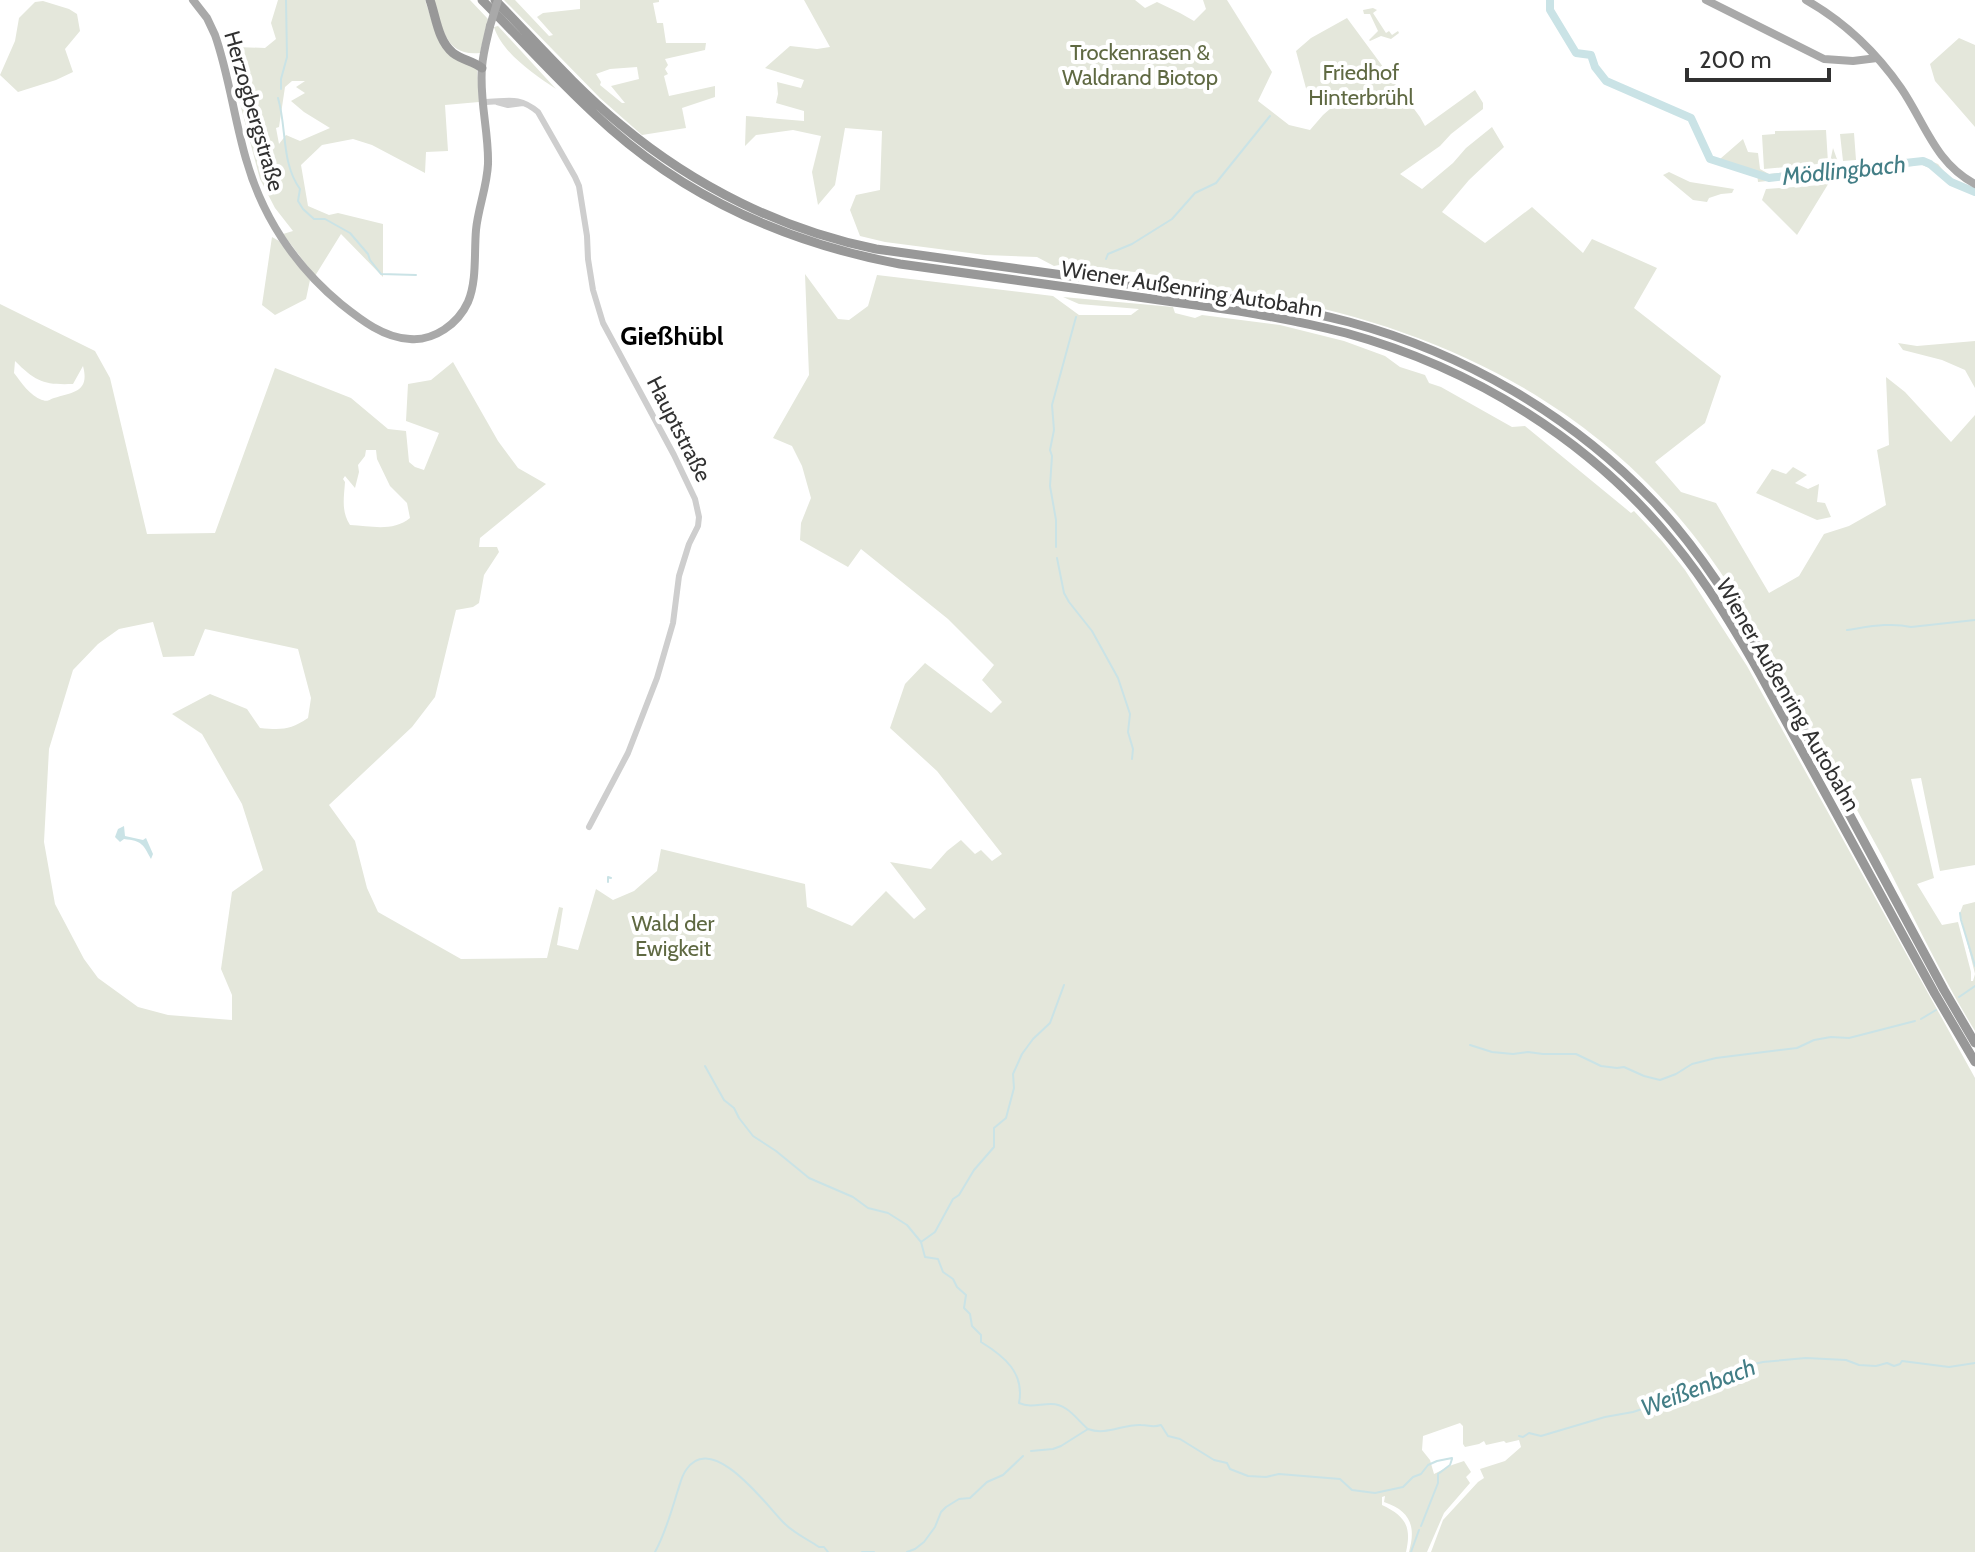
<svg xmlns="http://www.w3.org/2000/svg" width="1975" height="1552" viewBox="0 0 1975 1552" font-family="Cabin,sans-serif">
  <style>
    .green { fill: #e4e7db; fill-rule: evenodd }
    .water { fill: #cae3e6 }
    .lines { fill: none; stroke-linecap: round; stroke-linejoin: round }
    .stream { stroke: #cae3e6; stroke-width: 2 }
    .river { stroke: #cae3e6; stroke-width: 8 }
    .minor { stroke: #cecece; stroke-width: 6 }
    .major { stroke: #a9a9a9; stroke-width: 8 }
    .highway { stroke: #989898; stroke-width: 9 }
    .major-bridge { stroke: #a9a9a9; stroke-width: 8 }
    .labels { text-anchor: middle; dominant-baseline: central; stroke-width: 8; stroke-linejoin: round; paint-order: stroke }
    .park-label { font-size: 22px; fill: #5f6942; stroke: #fff }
    .street-label { font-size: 22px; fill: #313131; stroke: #fff }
    .water-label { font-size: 24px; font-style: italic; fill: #437e86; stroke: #fff }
    .quarter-label { font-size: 26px; font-weight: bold; fill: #000; stroke: #fff }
  </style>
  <rect width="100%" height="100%" fill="#fff"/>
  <path class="green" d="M278 0H425L436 33 477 68 479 102 445 105 448 151 426 152 425 173 372 145 353 139 322 145 301 165 308 206 329 215 338 213 383 224V277L341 234 315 276 283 234 293 231 275 208 260 179 227 55 236 53V47L265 48 276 39 271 23ZM292 81H305L296 87 305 93 291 101 304 112 330 128 300 141 286 135 279 144 276 128 279 127 285 87Z
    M434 0H470L488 19 480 53C445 57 442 26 434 0Z
    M504 0H515L549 36 553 35 537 17 543 13 580 9V0H659V2L653 3 657 23H663L666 43H706L705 50 665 59 668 65 665 69 668 74 664 76 669 96 715 86V97L682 108 686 128 642 135 600 98ZM637 67 639 79 611 86 625 103H622L600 85 601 82 596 74 610 69Z
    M804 0H1135L1145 8 1157 2 1180 13 1194 21 1206 9 1203 0H1227L1272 72 1258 101 1289 125 1310 130 1323 115 1331 108H1320L1307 92 1296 51 1311 38 1347 18 1420 117 1425 126 1475 90 1483 103V109L1451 134 1440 146 1400 174 1422 189 1453 163 1466 148 1492 127 1504 147 1469 180 1442 212 1485 243 1532 207 1583 253 1592 239 1657 268 1634 308 1721 376 1705 423 1655 462 1681 492 1716 503 1769 593 1799 576 1824 534 1849 526 1886 505 1877 450 1889 445 1886 377 1905 392 1951 442 1975 415V865L1940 871 1921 778 1911 779 1934 878 1917 884 1942 925 1958 922 1971 972V981H1973L1975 974 1960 913 1963 905 1975 902V1031C1940 974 1912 913 1881 854 1855 806 1829 759 1803 712 1771 653 1739 595 1698 541 1586 395 1423 321 1244 293 1214 289 1185 280 1156 275 1139 272 1121 271 1104 268 1082 266 1077 260 1054 266L1037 257 985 255 885 242 860 236 850 210 856 195 880 190 882 131 845 128 835 185 818 205 812 172 821 136 793 130 756 135 745 146 746 116 804 121V111L776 103 778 94 777 82 801 88 804 80 765 68 790 46 817 49 830 47Z
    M43 1 69 9 77 14 80 31 65 49 73 72 56 80 18 92 0 75 15 41 19 18 35 2Z
    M1373 8 1377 10 1373 13 1386 33 1389 31 1392 35 1398 31 1399 33 1391 39 1381 36 1370 41 1369 40 1378 31 1370 14H1364L1363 10Z
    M498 26 556 89C534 74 502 53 494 27Z
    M1959 38 1975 45V127L1935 81 1930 64Z
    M1826 130 1828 163 1764 169 1762 135 1775 134V131Z
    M1854 133 1856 160 1843 161 1840 134Z
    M1743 139 1748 152 1758 153 1760 169 1769 174 1829 167 1833 148 1839 165 1923 158 1938 164 1946 174 1944 178 1934 170 1920 164 1913 166 1758 182 1757 172 1720 159Z
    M1669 172 1690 182 1734 189 1732 193 1721 194 1709 198 1707 202 1693 200 1663 175Z
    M1826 179 1830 181 1797 235 1762 200 1766 189 1821 185Z
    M272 237 279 241 310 280 306 299 275 315 262 305Z
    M805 274 838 319 849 320 868 306 877 275 1053 296 1079 315H1131L1139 309 1079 304 1063 297 1173 307 1175 313 1195 318 1202 315 1280 325 1344 341 1385 356 1400 367 1425 375 1429 383 1441 387 1512 427 1525 426 1631 513 1634 511 1662 541 1685 570 1747 666 1975 1078V1552H1431L1443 1520 1478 1482 1484 1478 1480 1469 1505 1461 1521 1447 1519 1440 1506 1443 1504 1441 1486 1445 1484 1441 1479 1444 1465 1447 1463 1444V1426L1460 1423 1423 1436 1422 1450 1430 1460 1434 1474 1452 1465 1464 1461 1471 1472 1466 1477 1470 1483 1444 1513 1427 1552H1409C1416 1527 1411 1511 1384 1502L1385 1496 1382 1497V1505C1405 1516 1412 1526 1406 1552H0V304L95 351 110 378 147 534 215 533 275 368 351 398 388 429 406 431 409 462 415 467 424 470 439 433 406 421 408 384 431 380 453 362 498 441 518 468 546 484 480 538 479 547H497L499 552 484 575 479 603 473 607 456 610 435 697 412 727 329 805 355 841 367 888 378 912 461 959 547 958 559 907 563 908 557 945 578 950 596 889 613 900 634 891 657 871 661 849 805 884 807 907 852 926 886 891 914 919 926 909 890 862 931 869 947 851 961 840 975 854 981 850 992 861 1002 854 937 771 890 728 905 684 925 663 991 713 1002 702 982 680 994 665 948 619 861 549 848 567 800 540 801 523 811 498 802 466 792 446 773 438 809 375ZM15 361C36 382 44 385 73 384L83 366C90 392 73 392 54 398 48 400 49 402 42 400 30 396 21 382 14 373ZM366 450H376L377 459 390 486 407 503 410 518C393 532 371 526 350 525 341 511 344 498 345 482L343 479 345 476 355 488 359 472 358 465 365 456ZM153 622 163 657 194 656 205 629 298 649 311 698 308 718C290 730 282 730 260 728L247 709 210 694 172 714 202 734 242 804 263 870 232 892 221 969 232 995V1020L168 1015 138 1007 98 978 84 959 55 904 44 842 49 749 73 670 98 644 119 629Z
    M1975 341V388L1965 370 1942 360 1903 350 1898 343 1917 346Z
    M1793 467 1807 475 1795 483 1808 489 1819 484 1817 502 1825 503 1831 517 1817 520 1756 493 1772 469 1786 474Z"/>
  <path class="water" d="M124 826 125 836 143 840 146 838 153 854 151 859C143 844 142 841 124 839L120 842 115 837 118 829Z"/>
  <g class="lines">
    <path class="stream" d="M281 89V79L287 57 286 0
      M278 98C287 128 281 163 300 189L298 201 303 209 314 219H325L350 233 368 254 370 260 381 274 416 275
      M1106 259 1108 254 1132 244 1172 219 1195 193 1216 183 1270 116
      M1056 547V520L1050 486 1052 456 1050 450 1054 430 1052 405 1076 317
      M1057 558 1064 593 1069 602 1092 631 1118 678 1130 714 1128 732 1133 749 1132 759
      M1847 630C1868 627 1890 622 1911 627L1975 620
      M608 882V877L611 878
      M1960 913 1961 920 1975 966
      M1959 997 1975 986
      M1921 1019 1936 1010
      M1470 1045 1492 1052 1513 1054 1528 1052 1543 1054H1576L1601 1066 1617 1068 1624 1067 1644 1076 1660 1080 1676 1074 1692 1064 1716 1058 1797 1048 1814 1040 1831 1037 1849 1038 1915 1021
      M705 1066 724 1100 734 1108 739 1118 753 1136 776 1151 809 1178 853 1197 868 1208 888 1213 907 1225 921 1242 925 1257 938 1259 943 1272 953 1279 957 1287 966 1295 964 1308 970 1314 972 1326 981 1335V1342C1004 1356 1025 1373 1019 1403 1031 1408 1039 1404 1051 1404 1068 1404 1077 1420 1088 1429
      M921 1242 935 1232 953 1199 959 1195 974 1170 994 1147V1128L1006 1118 1014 1088 1013 1074 1022 1054 1033 1039 1050 1023 1064 985
      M1519 1436 1523 1437 1529 1433 1541 1436 1605 1417 1633 1412 1657 1404 1678 1394 1703 1388 1732 1369 1763 1362 1806 1358 1846 1360 1859 1365 1876 1366 1887 1363 1894 1366 1900 1364 1902 1361 1949 1367 1975 1363
      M1031 1451 1053 1449 1061 1446 1088 1429C1106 1436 1123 1424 1141 1425 1150 1425 1152 1428 1161 1425L1168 1436 1180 1439 1214 1460 1227 1463 1230 1469 1248 1476 1266 1477 1279 1474 1340 1479 1352 1490 1375 1493 1403 1487 1413 1477 1421 1474 1428 1465 1437 1461 1452 1458
      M1421 1526 1438 1483V1474L1450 1465 1452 1459
      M655 1552C665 1534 671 1513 677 1493 680 1485 681 1477 686 1470 712 1430 767 1506 783 1522 792 1532 807 1539 819 1547H824L828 1552
      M862 1552H874
      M907 1552 915 1549 924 1542 935 1527 941 1512 946 1507 959 1499 970 1498 987 1482 1003 1475 1023 1456
      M1411 1552 1419 1530"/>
    <path class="river" d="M1550 0V10L1576 53 1591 55 1595 67 1606 81 1691 118 1710 159 1769 178 1923 161 1930 164 1951 182 1975 192"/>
    <path class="minor" d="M483 102C506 102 518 95 538 112L575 177 579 186 587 236 588 259 593 290 603 323 674 455 695 499 699 517 698 526 689 544 679 576 673 623 657 678 628 753 589 827
      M497 102 508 105 523 103"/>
    <path class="major" d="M193 0 207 18 215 35C229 75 234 118 246 159 262 216 295 266 341 304 361 320 384 338 410 339 434 341 458 324 468 302 477 281 474 253 476 230 478 208 487 187 488 164 489 132 479 100 482 67 483 53 487 39 490 26
      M1706 0 1824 59 1853 61 1877 58
      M1806 0C1843 21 1876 52 1901 88 1925 123 1935 163 1975 184"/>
    <path class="highway" d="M430 0C436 17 438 41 453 53 462 60 473 61 482 68
      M482 0C525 43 565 89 611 129 693 201 793 244 900 264L1239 311C1275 317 1311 324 1346 333 1473 368 1590 440 1673 542 1707 583 1734 628 1760 674L1935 994 1975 1062
      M495 0C536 42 575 87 621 125 694 186 782 230 876 249 960 261 1044 273 1128 284 1202 294 1277 303 1349 322 1464 353 1571 415 1653 501 1701 551 1736 610 1771 669L1944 990 1975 1043"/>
    <path class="major-bridge" d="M490 26 498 0"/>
  </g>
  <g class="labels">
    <g class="park-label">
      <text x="1140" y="52">Trockenrasen &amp;<tspan x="1140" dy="25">Waldrand Biotop</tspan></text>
      <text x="1361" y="72">Friedhof<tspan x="1361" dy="25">Hinterbrühl</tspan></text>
      <text x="673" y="923">Wald der<tspan x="673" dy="25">Ewigkeit</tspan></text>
    </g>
    <g class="street-label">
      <text transform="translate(254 111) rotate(74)">Herzogbergstraße</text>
      <text transform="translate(1192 289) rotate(9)">Wiener Außenring Autobahn</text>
      <text transform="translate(679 429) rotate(63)">Hauptstraße</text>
      <text transform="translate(1788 695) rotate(60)">Wiener Außenring Autobahn</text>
    </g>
    <g class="water-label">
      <text transform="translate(1844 170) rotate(-6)">Mödlingbach</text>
      <text transform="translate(1698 1387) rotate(-21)">Weißenbach</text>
    </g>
    <g class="quarter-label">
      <text x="672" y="336">Gießhübl</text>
    </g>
  </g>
  <path d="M1687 68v12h142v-12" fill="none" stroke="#313131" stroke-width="4"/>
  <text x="1699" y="68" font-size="24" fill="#313131" stroke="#ffffff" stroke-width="6" paint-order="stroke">200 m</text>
</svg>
